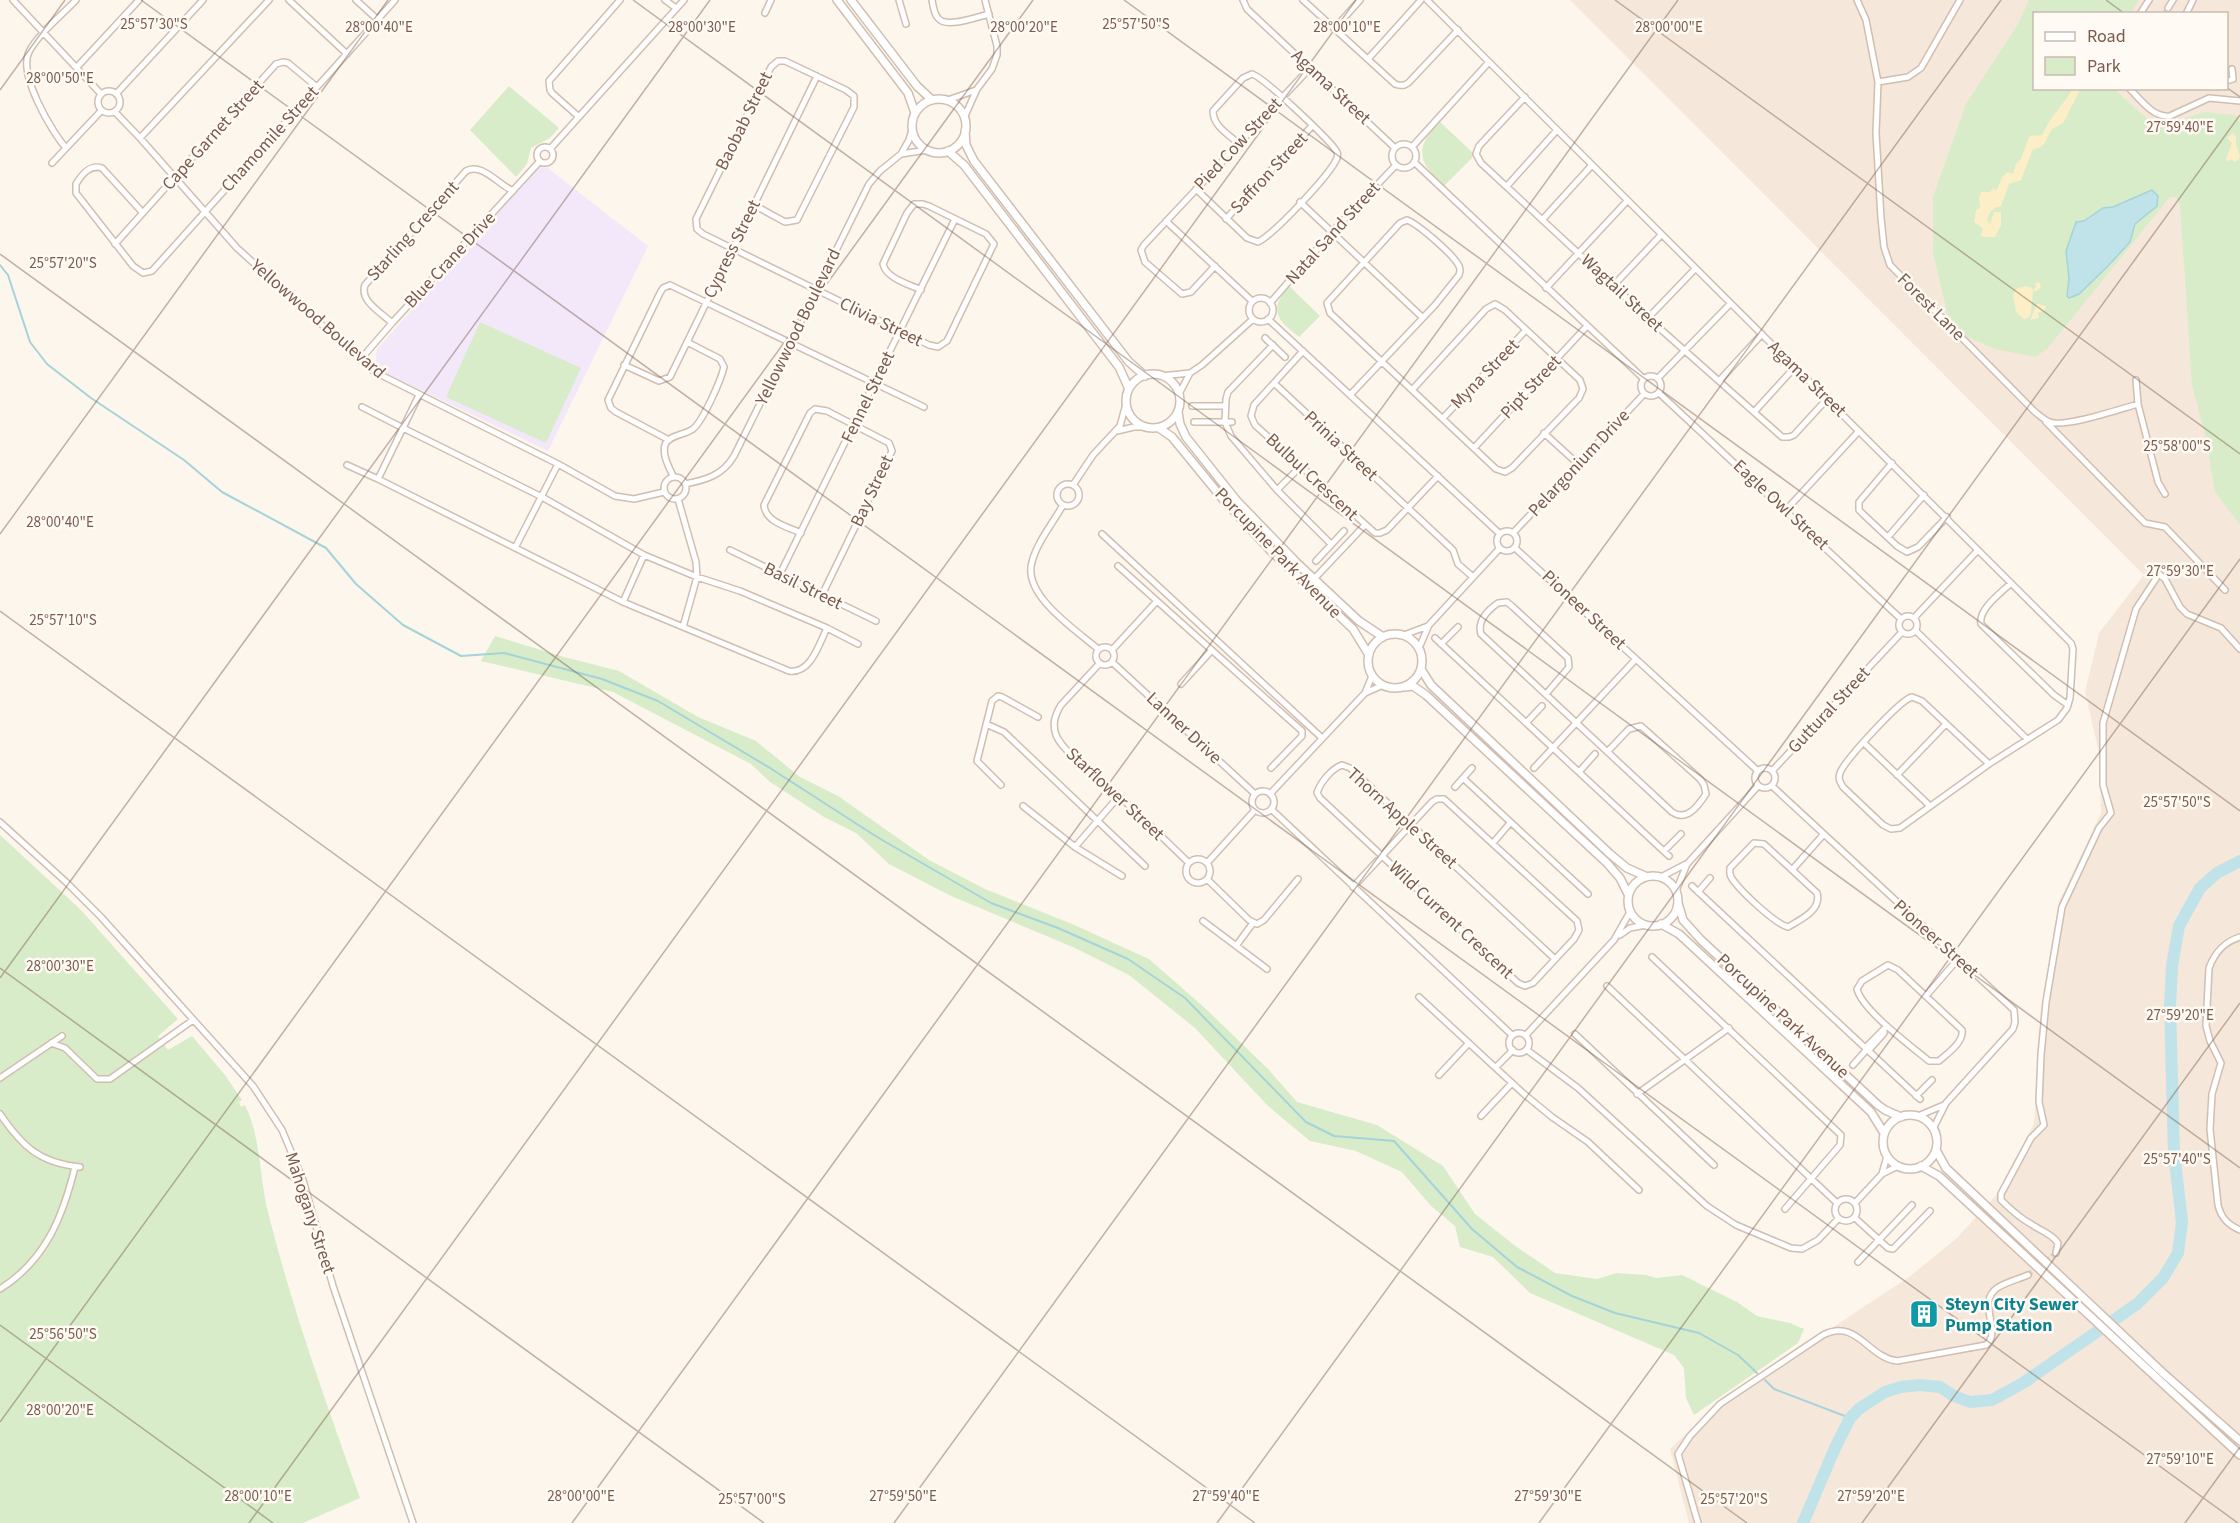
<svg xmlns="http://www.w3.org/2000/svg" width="2240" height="1523" viewBox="0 0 2240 1523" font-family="'Source Sans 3',sans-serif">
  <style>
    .residential { fill: #f5e8da; fill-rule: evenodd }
    .education { fill: #f3e8fa }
    .green { fill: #d8ecc9 }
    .sand { fill: #fcefc7 }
    .water { fill: #bfe3e8; stroke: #a5d3da; stroke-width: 1.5 }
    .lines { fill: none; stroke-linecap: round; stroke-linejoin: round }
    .stream { stroke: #a5d3da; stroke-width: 2 }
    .river { stroke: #bfe3e8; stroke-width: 12 }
    .minor-tunnel { stroke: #dcd0c4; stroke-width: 5; stroke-dasharray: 5 2.5; stroke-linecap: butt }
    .minor-casing { stroke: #d1beb0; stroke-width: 8 }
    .tertiary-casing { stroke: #d1beb0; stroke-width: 10 }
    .minor { stroke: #fff; stroke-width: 5 }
    .tertiary { stroke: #fff; stroke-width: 7 }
    .ticks { fill: none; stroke: #7a5c4d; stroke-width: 1.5; stroke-opacity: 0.45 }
    .labels { text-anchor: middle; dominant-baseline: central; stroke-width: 5; stroke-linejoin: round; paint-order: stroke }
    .street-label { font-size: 18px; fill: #7a5c4d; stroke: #fffaf3 }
    .culture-label { font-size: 18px; font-weight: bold; fill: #0d838f; stroke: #fffaf3; text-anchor: start }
    .ticks-label { font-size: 15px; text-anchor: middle; fill: #7a5c4d; stroke: #fffaf3; stroke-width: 5; stroke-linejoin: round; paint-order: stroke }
  </style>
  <rect width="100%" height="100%" fill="#fdf6ec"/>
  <path class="residential" d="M1570 0H2240V1523H1689L1670 1449 1721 1401 1909 1277 1957 1238 1997 1194 2034 1124 2041 1010 2059 902 2101 813 2100 757 2085 692 2099 633 2144 575ZM2034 14H2226V88H2034Z"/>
  <path class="education" d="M545 166 648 246 548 451 375 368 377 349 539 167Z"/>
  <path class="green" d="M2029 0H2139L2131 13 2034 14V88L2114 89 2147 119 2166 124 2204 112 2235 115 2240 122V525L2215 492 2206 438 2192 385 2180 204 2176 197H2170L2047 349 2035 357 1995 349 1963 335 1949 321 1933 252V197L1966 104 2018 24Z
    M509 86 559 128 550 138 531 148 527 164 516 177 470 130Z
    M1439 121 1473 153 1472 158 1444 186C1418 163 1414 148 1439 121Z
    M1289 286 1320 316 1299 337C1277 320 1268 310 1289 286Z
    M480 322 581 368 546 443 446 397Z
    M495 636 564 657 619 671 698 717 756 741 800 777 838 796 929 860 985 889 1072 924 1149 959 1206 1009 1268 1069 1297 1102 1377 1125 1443 1166 1475 1214 1514 1245 1555 1273 1597 1279 1617 1273 1646 1275 1656 1278 1682 1275 1737 1302 1757 1316 1790 1323 1804 1329 1798 1343 1694 1415 1686 1398 1684 1368 1674 1355 1530 1293 1493 1257 1460 1247 1455 1226 1431 1206 1402 1172 1356 1151 1310 1141 1268 1106 1195 1028 1129 975 1075 948 951 896 889 864 856 833 824 817 770 782 751 764 613 692 481 661Z
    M0 835 80 909 178 1019 158 1036 168 1050 192 1036 225 1075 242 1100 239 1102 241 1107 245 1105C262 1140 259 1180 269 1216 293 1312 327 1405 360 1498L303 1523H0Z"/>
  <path class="sand" d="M2073 89 2080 90 2063 123 2052 129 2044 144 2039 148 2033 149 2021 180 2009 184 2001 206C1992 208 1990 211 1987 220L1990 224 1994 212H2001V225L1995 237H1983L1981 235 1983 228 1974 222 1976 210 1980 208 1979 198 1981 192H1990L1994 188 1996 191 2003 176 2008 172 2013 174 2016 164C2025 158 2026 138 2031 136 2034 135 2038 136 2042 135 2050 117 2063 105 2073 89Z
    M2233 133 2236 137V145L2240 156 2238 160 2234 162 2232 159 2228 161 2226 160 2232 143 2227 138Z
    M2039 282 2041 287 2037 291H2033L2031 313 2028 318 2024 319 2016 312 2013 295 2016 289 2025 286 2032 288 2033 291 2036 286 2035 283Z
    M2037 304 2046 306 2045 310 2038 313 2039 318 2030 320Z"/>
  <path class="water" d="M2152 190 2158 196 2157 206 2135 224 2130 242 2107 267 2079 294 2069 298 2067 296 2069 279 2066 251 2076 222 2084 221 2103 208 2113 207Z"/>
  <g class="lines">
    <path class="stream" d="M0 265 8 275 30 342 47 364 91 398 184 460 222 492 326 548 356 584 403 625 461 656 504 653 602 679 658 701 770 768 877 837 991 903 1058 928 1128 959 1185 998 1306 1122 1334 1136 1394 1141 1472 1229 1517 1267 1572 1296 1615 1313 1699 1333 1738 1355 1757 1373
      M1765 1380 1774 1389 1850 1418"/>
    <path class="river" d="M1803 1523 1835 1448 1850 1418 1860 1408 1885 1392 1901 1387 1920 1385 1940 1387 1954 1396 1970 1402 1992 1400 2023 1383 2137 1304 2163 1278 2178 1253 2182 1222 2174 1152 2170 1007 2172 966 2179 926 2200 888 2217 873 2240 861"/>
    <path class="minor-tunnel" d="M2164 14 2168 8
      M2028 1275 2056 1253"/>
    <g class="minor-casing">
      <path id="minor" d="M13 0 101 94
        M289 0 347 54
        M356 0 378 20
        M665 0 676 8
        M899 0 906 24
        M932 0C933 6 934 14 938 18 946 29 977 17 989 14
        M1243 0 1247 9 1395 148
        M1303 0 1395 84C1403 87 1407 85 1412 79L1458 30
        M1427 0 2071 643 2073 649 2070 698 2067 708 2058 720 1989 764 1900 828 1891 829 1883 825 1843 787C1840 782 1838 779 1840 773 1845 760 1900 700 1912 697L1922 701 1989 764
        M1857 0 1866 20 1878 82 1876 133 1881 218 1884 247 1890 265 2034 411C2039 415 2044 420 2050 422 2065 428 2120 409 2138 404
        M2168 8 2173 0
        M765 13 771 0
        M2140 14 2149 0
        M2186 14 2193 0
        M1335 28 1360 0
        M1368 59 1421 0
        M77 67 139 0
        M2226 81 2233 79 2232 69
        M1878 82 1908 77 1921 68 1960 0
        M2129 88C2140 99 2153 118 2170 116L2209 98 2240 101
        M98 102a11 11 0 1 1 22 0a11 11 0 1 1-22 0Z
        M116 94 203 0
        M1525 97 1479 146 1476 154 1481 163 1648 318 1782 437H1789L1794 435 1827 399
        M948 100 976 90
        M115 112 140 138 237 248 373 371 558 464 615 496 634 499 664 492
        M579 117 552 93 550 90 549 81 620 0
        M964 118 977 89 992 69 997 55V46L985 0
        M140 138 269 0
        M1392 156a12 12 0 1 1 24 0a12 12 0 1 1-24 0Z
        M1412 147 1489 62
        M537 155a8 8 0 1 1 16 0a8 8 0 1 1-16 0Z
        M66 148C51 131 18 74 29 52 38 34 62 15 76 0
        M550 149 684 0
        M901 154 909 140 912 130
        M1414 162 1644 379
        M52 163 101 111
        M1507 186 1557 130
        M1196 189 1247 238 1258 242C1273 235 1331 174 1337 158 1338 154 1338 153 1335 149 1326 137 1265 78 1252 74L1243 78 1213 111C1213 126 1228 134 1238 143
        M1300 202 1422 317
        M754 205 785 222 797 220 854 107V96L846 90 785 61H778L771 67 696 219 697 229 703 234 929 345 938 347 947 341 991 250 994 244 986 234 929 206 923 204H914L907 213 883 264C886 278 908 284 921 290
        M143 213 102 168C90 164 82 174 76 184V193L133 266 143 273 152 271 395 0
        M1226 219 1312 126
        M1543 219 1592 165
        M1166 221 1252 301
        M115 244 276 64 283 62 288 63 317 87
        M1215 266 1191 292 1182 294 1145 262 1141 250 1144 245 1310 68
        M1613 286 1661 235
        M1546 288 1627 201
        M1249 310a12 12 0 1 1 24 0a12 12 0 1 1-24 0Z
        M1270 303 1332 232 1396 165
        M1495 304 1505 310 1580 380 1583 389 1579 398 1512 468 1505 472 1496 469 1412 390 1486 309Z
        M1648 318 1695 269
        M1268 319 1500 534
        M392 323C382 313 359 301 365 285L466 171C481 162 498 184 513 191
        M1265 338 1285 357
        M1273 345 1228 392 1226 399 1225 422 1231 436 1277 490 1331 544
        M1303 351 1254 405 1251 416 1255 425 1375 533H1380L1387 530 1438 476
        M360 360 392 323 540 161
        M624 365 659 381 670 377 817 76
        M1641 386a10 10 0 1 1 20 0a10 10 0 1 1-20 0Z
        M1161 376 1190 373 1202 365 1253 319
        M1658 378 1730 304
        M2136 380 2138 404 2158 482 2165 494
        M1719 381 1762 334
        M1274 383 1453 550 1458 564 1473 577
        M1659 393 1901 619
        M1179 394 1190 373
        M1350 395 1435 305 1459 275C1460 270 1461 271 1459 266 1454 255 1418 224 1407 220L1400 223 1327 303 1330 313 1412 390
        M1192 406H1225
        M362 407 403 428 419 395
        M1754 412 1795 367
        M1443 418 1526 330
        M1194 422H1232
        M2046 422 2145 523 2165 527 2225 590
        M1117 431 1134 427H1144
        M1544 433 1578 464
        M669 440 616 412 611 408 608 400 660 293 663 288 670 285 924 407
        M1474 448 1587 326
        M1892 463 1859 502V510L1864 515 1897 546 1907 552 1918 547 1947 517
        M347 465 378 479 403 428 542 497 644 555 697 577 740 591 827 628C819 644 811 674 789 671L623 602 378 479
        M673 476C669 467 662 455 665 445 668 435 685 435 693 429 703 421 721 380 724 367L720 359 687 342
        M664 488a11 11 0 1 1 22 0a11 11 0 1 1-22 0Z
        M1057 495a11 11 0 1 1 22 0a11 11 0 1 1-22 0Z
        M685 484C706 480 723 475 734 456L869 184 880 171 901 154 927 150
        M1073 485 1093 455 1120 426 1126 404
        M1277 490 1301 466
        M678 499 696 562 697 577 683 627
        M1063 505C1053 523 1037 542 1032 562 1022 595 1076 630 1098 649
        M1786 510 1859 431
        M1497 541a10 10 0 1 1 20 0a10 10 0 1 1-20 0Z
        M801 533C788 527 765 522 764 505L810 413 815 409 827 411 889 443 892 451 890 455 822 595
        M1513 533 1644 394
        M1102 534 1322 738
        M1888 537 1924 495
        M515 548 558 464
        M1515 548 1758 771
        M730 550 876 621
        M1316 561 1344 531
        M780 574 955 219
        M1314 579 1365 525
        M2011 583C2001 593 1978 609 1981 624L2054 695 2068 705
        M1157 601 1302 731V736L1271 768
        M623 602 644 555
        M1899 625a9 9 0 1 1 18 0a9 9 0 1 1-18 0Z
        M1914 618 1978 550
        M827 628 858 644
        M1916 631 2027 739
        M1404 635 1428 626
        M1435 638 1669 856
        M1441 644 1458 627
        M1096 656a9 9 0 1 1 18 0a9 9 0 1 1-18 0Z
        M1419 648 1429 625 1500 548
        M1112 650 1157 601 1118 566
        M1112 662 1255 794
        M1100 663 1061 705C1055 715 1052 724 1056 735 1063 753 1104 782 1119 796 1143 818 1166 841 1189 863
        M1181 684 1212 650
        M1365 693 1383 685
        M1546 694 1569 667 1568 658 1513 607 1507 602 1498 603C1488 610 1477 621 1481 634L1672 812C1687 822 1698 806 1706 794L1704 785 1700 779 1641 726 1629 729 1608 751
        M1526 723 1542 706
        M986 724 1004 732 1145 866
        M1864 743 1930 806
        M1755 778a10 10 0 1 1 20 0a10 10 0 1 1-20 0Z
        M1534 768 1636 659
        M1772 771 1902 632
        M1579 772 1595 754
        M1897 775 1946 724
        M1463 778 1588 894
        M1001 785 977 761 992 701 998 696 1002 697 1038 717
        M1772 786 2014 1010 2015 1022 2013 1029 1946 1103 1933 1129
        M1455 787 1472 768
        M1252 802a11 11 0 1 1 22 0a11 11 0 1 1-22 0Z
        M1270 794 1365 693 1372 676
        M1023 806 1075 847 1122 876
        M1271 809 1512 1035
        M0 822 66 882 101 917 253 1086 282 1130 303 1180 333 1286 413 1523
        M1493 843 1510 823
        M1754 843 1764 844 1817 893C1822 910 1800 920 1788 927 1775 924 1738 889 1731 877 1729 872 1730 873 1730 868Z
        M1075 847 1119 796
        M1664 851 1681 834
        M1186 871a12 12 0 1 1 24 0a12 12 0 1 1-24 0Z
        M1207 863 1255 810
        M1792 870 1823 835
        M1661 877 1686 864
        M1207 879 1249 920 1257 924 1264 920 1298 879
        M1692 886 1920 1099
        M1353 887 1432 802 1437 799H1444L1577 921 1579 930 1574 939 1533 983 1525 986 1518 983 1320 798 1317 793C1320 783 1331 769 1342 765L1350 768 1555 959
        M1676 891 1687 864 1758 786
        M1698 892 1710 878
        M1203 921 1267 969
        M1620 935 1630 928 1646 925
        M2240 937C2224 942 2215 952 2209 968L2206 1026 2210 1041 2221 1063 2212 1094 2210 1129 2218 1205C2221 1218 2228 1225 2240 1230
        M1236 946 1253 923
        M1652 957 1841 1135 1840 1145 1785 1209
        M1888 965 1898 970 1962 1030C1964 1042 1948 1053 1939 1061H1929C1911 1046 1862 1010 1857 989L1862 981Z
        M1607 986 1837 1203
        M1926 996 1958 959
        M1419 997 1524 1094 1552 1117 1588 1142 1639 1190
        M1509 1043a10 10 0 1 1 20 0a10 10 0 1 1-20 0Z
        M1575 1034 1714 1165
        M1526 1035 1614 940 1630 912
        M51 1043 65 1048 97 1079H110L193 1020
        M1866 1047 1887 1026
        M1527 1050 1578 1088 1707 1206 1736 1225 1791 1248 1802 1249 1818 1240 1838 1219
        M1869 1050 1884 1033V1029
        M1853 1065 1868 1048
        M1496 1067 1513 1050
        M1439 1075 1469 1043
        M0 1078 62 1036
        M1637 1094 1729 1028
        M1916 1096 1932 1080
        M0 1114C22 1146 39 1163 80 1167
        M1481 1116 1512 1083
        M1918 1116 1944 1105
        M1882 1174 1887 1156
        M1835 1210a11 11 0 1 1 22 0a11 11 0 1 1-22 0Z
        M1855 1203 1882 1174 1898 1166
        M1855 1218 1888 1248 1893 1249 1930 1211
        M2056 1253 2058 1243C2051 1233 2041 1231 2031 1224 2020 1218 2010 1209 2001 1200V1194L2031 1138 2044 1125 2039 1102 2041 1055 2046 1002 2062 907 2099 828 2111 813 2103 785V723L2136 609 2159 574 2165 579 2180 607 2187 614 2221 628 2240 649
        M1858 1262 1912 1205
        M0 1289C46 1260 63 1216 75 1167
        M1698 1523 1678 1454 1690 1436 1720 1404 1823 1335C1857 1318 1867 1357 1897 1361L1986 1345C2003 1331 1976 1303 1997 1288 2006 1282 2019 1279 2028 1275"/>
    </g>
    <g class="tertiary-casing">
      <path id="tertiary" d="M837 0 908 93 915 113
        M851 0 917 86 932 100
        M912 126a27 27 0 1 1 54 0a27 27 0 1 1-54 0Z
        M965 131 966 145 974 161 1129 362 1145 376
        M948 151 964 165 1119 367 1129 389
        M1126 401a27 27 0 1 1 54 0a27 27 0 1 1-54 0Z
        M1178 412 1180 424 1186 437 1237 501 1297 563 1359 621 1383 637
        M1159 428 1172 437 1222 498 1272 552 1353 629 1369 655
        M1368 661a27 27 0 1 1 54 0a27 27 0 1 1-54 0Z
        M1421 669 1431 685 1610 854 1627 868 1645 876
        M1404 687 1413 686 1426 695 1607 863 1620 878 1628 894
        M1628 901a25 25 0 1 1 50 0a25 25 0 1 1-50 0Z
        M1678 903 1683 920 1701 940 1878 1105 1885 1110 1901 1117
        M1661 924 1679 934 1871 1112 1884 1133
        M1883 1142a27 27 0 1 1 54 0a27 27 0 1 1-54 0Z
        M1936 1150 1946 1168 2163 1373 2240 1441
        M1921 1166 1939 1176 2240 1455"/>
    </g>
    <use href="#minor" class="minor"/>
    <use href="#tertiary" class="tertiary"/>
  </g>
  <path class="ticks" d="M141 0 2238 1523M633 0 2240 1168M1124 0 2240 811M1615 0 2240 454M2106 0 2125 14M2226 87 2240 97M0 90 65 0M0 254 1747 1523M0 534 388 0M0 611 1255 1523M0 968 764 1523M0 978 710 0M0 1325 273 1523M0 1422 1033 0M249 1523 1356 0M572 1523 1678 0M894 1523 2001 0M1217 1523 2240 115M1539 1523 2240 559M1862 1523 2240 1003M2185 1523 2240 1447"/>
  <defs>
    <g id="building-square" transform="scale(1.5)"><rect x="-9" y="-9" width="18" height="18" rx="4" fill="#0f9aa8" stroke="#fffaf3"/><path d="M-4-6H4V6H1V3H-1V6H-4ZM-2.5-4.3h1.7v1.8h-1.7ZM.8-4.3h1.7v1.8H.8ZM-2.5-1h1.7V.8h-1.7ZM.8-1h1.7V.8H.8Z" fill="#fff"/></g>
  </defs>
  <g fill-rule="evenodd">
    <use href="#building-square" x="1924" y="1314"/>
  </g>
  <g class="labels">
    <g class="street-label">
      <text transform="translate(1331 87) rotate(43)">Agama Street</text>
      <text transform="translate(744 121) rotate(-64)">Baobab Street</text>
      <text transform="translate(213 135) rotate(-48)">Cape Garnet Street</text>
      <text transform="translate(270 139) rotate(-48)">Chamomile Street</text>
      <text transform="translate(1238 144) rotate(-47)">Pied Cow Street</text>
      <text transform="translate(1269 173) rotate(-47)">Saffron Street</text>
      <text transform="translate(413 231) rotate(-48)">Starling Crescent</text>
      <text transform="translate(1333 233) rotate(-48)">Natal Sand Street</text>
      <text transform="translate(732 249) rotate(-64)">Cypress Street</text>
      <text transform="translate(450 260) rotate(-47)">Blue Crane Drive</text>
      <text transform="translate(1622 293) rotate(43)">Wagtail Street</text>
      <text transform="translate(1931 307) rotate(45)">Forest Lane</text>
      <text transform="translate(318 319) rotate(41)">Yellowwood Boulevard</text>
      <text transform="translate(881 322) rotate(26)">Clivia Street</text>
      <text transform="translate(798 327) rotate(-64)">Yellowwood Boulevard</text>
      <text transform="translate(1485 374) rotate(-46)">Myna Street</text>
      <text transform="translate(1807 379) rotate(44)">Agama Street</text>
      <text transform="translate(1531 387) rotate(-47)">Pipt Street</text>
      <text transform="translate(868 397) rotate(-64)">Fennel Street</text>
      <text transform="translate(1341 446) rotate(43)">Prinia Street</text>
      <text transform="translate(1579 463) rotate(-47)">Pelargonium Drive</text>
      <text transform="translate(1312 477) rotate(43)">Bulbul Crescent</text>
      <text transform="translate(872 491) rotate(-65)">Bay Street</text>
      <text transform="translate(1781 505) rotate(43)">Eagle Owl Street</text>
      <text transform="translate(1278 553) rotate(46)">Porcupine Park Avenue</text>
      <text transform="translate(803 586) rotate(26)">Basil Street</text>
      <text transform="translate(1584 610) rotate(43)">Pioneer Street</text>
      <text transform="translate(1829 710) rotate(-47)">Guttural Street</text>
      <text transform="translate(1184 728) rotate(43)">Lanner Drive</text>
      <text transform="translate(1115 794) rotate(43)">Starflower Street</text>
      <text transform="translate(1402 818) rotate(42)">Thorn Apple Street</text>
      <text transform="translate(1451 920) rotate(43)">Wild Current Crescent</text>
      <text transform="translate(1936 939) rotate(42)">Pioneer Street</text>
      <text transform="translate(1783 1016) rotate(43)">Porcupine Park Avenue</text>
      <text transform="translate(310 1213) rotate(72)">Mahogany Street</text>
    </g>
    <g class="culture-label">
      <text x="1945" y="1304">Steyn City Sewer<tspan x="1945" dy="21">Pump Station</tspan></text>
    </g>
  </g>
  <g class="ticks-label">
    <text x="154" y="29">25°57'30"S</text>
    <text x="1136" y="29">25°57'50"S</text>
    <text x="379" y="32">28°00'40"E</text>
    <text x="702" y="32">28°00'30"E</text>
    <text x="1024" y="32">28°00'20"E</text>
    <text x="1347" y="32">28°00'10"E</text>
    <text x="1669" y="32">28°00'00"E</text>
    <text x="60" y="83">28°00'50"E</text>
    <text x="2180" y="132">27°59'40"E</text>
    <text x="63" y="268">25°57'20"S</text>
    <text x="2177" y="451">25°58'00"S</text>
    <text x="60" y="527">28°00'40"E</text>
    <text x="2180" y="576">27°59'30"E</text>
    <text x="63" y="625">25°57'10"S</text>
    <text x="2177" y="807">25°57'50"S</text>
    <text x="60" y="971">28°00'30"E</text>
    <text x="2180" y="1020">27°59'20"E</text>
    <text x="2177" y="1164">25°57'40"S</text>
    <text x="63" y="1339">25°56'50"S</text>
    <text x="60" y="1415">28°00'20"E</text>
    <text x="2180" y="1464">27°59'10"E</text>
    <text x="258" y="1501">28°00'10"E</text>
    <text x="581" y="1501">28°00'00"E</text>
    <text x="903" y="1501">27°59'50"E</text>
    <text x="1226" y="1501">27°59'40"E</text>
    <text x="1548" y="1501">27°59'30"E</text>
    <text x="1871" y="1501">27°59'20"E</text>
    <text x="752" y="1504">25°57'00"S</text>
    <text x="1734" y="1504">25°57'20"S</text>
  </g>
  <rect x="2033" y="12" width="195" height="78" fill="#fffaf3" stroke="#cabbb1" stroke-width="1.5"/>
  <rect x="2045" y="32" width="30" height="9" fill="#ffffff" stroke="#cabbb1" stroke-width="1.5"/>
  <text x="2087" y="42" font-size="18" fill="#7a5c4d">Road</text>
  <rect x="2045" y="57" width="30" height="18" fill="#d8ecc9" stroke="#cabbb1" stroke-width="1.5"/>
  <text x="2087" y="72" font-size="18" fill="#7a5c4d">Park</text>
</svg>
